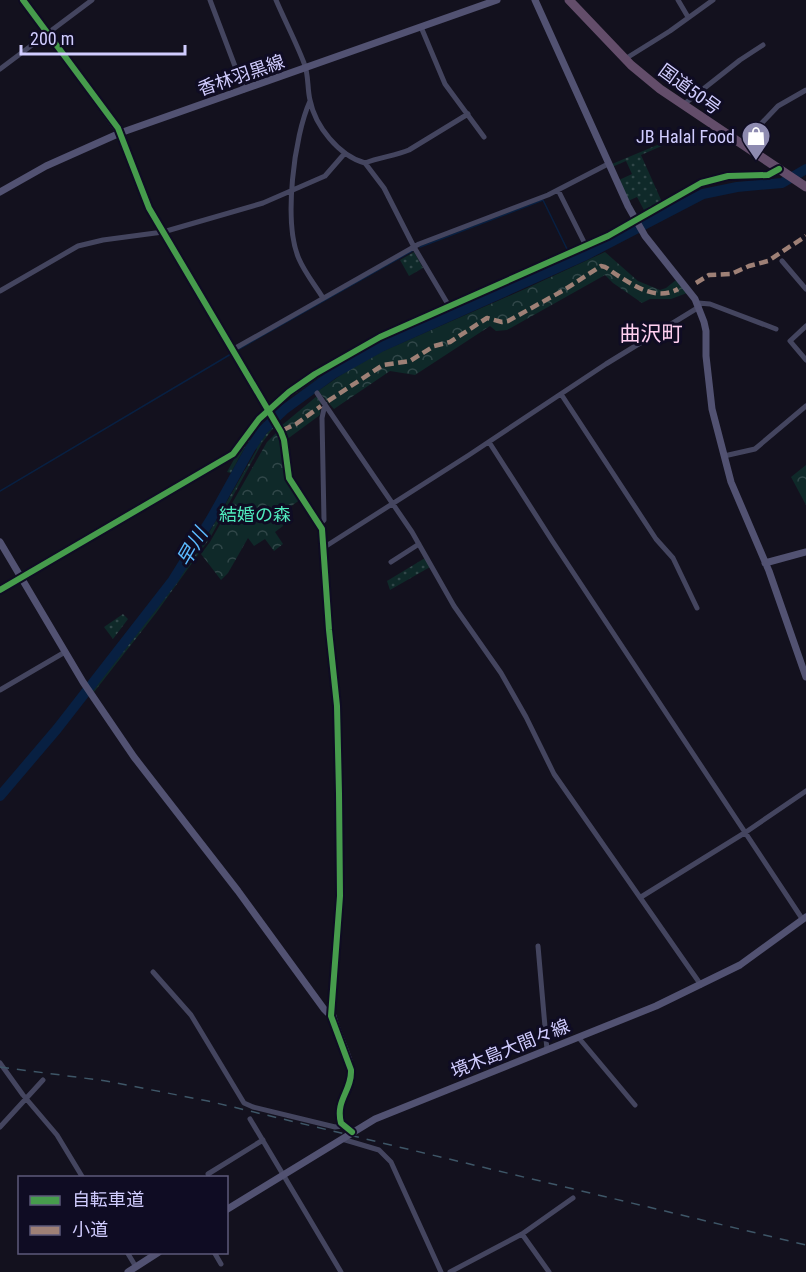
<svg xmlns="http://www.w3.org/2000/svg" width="806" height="1272" viewBox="0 0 806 1272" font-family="'Roboto Condensed','Noto Sans JP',sans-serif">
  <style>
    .grass { fill: url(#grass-dots) }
    .forest { fill: url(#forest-crowns) }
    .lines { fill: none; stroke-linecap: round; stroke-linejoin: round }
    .stream { stroke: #082042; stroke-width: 1.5 }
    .river { stroke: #082042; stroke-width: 10 }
    .street { stroke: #44455f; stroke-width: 5 }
    .secondary { stroke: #525272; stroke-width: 7 }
    .highway { stroke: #634d6a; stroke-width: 9 }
    .rail { stroke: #3e5667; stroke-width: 1.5; stroke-dasharray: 9 8; stroke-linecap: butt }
    .quiet { stroke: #9e8076; stroke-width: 4.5; stroke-dasharray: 9 4.5; stroke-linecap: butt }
    .cycleway-casing { stroke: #0f0c23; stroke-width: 10 }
    .cycleway { stroke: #469c4c; stroke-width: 6 }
    .labels { text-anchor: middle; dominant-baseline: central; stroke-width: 6; stroke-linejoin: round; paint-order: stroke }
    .street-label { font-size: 18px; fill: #d1cdff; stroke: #0f0c23 }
    .poi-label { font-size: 18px; fill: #d1cdff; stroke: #0f0c23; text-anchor: end }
    .park-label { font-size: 18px; fill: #4feabc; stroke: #0f0c23 }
    .water-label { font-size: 20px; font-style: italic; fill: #5bbaff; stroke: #0f0c23 }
    .quarter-label { font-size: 21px; fill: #ffcff0; stroke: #0f0c23 }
  </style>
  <defs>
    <pattern id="grass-dots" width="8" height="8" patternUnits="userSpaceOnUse" patternTransform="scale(1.5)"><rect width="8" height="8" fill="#0f2929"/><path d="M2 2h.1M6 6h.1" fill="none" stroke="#314749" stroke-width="1.8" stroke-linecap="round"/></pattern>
    <pattern id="forest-crowns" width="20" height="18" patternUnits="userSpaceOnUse" patternTransform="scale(1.5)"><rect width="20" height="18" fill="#0f2929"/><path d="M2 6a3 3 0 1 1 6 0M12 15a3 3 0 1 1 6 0" fill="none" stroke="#314749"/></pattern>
  </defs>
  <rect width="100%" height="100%" fill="#13111e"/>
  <path class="grass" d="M693 130 694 132 641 155 662 202 645 212 637 197 628 201 619 180 632 174 626 161 612 167V164Z
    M414 252 423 268 409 276 400 260Z
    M481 294 482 297C425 322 368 345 317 379 299 391 280 403 266 419 251 435 241 454 231 473L227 472 247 436 265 415 267 416C272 412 272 409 276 405 289 394 302 384 316 375 367 341 425 319 481 294Z
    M273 426 274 427 262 443 210 538 156 613 94 692 92 690 203 543 257 449 255 447Z
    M425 558 430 567 390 590 387 581Z
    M123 614 128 619 113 639 104 627Z"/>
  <path class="forest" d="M605 252 638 281 660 290 666 288 676 280 687 293 671 299H650L642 303 613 283 605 275 507 330 496 331 490 326 415 375 390 371 334 409 318 391 348 370 381 352 525 289Z
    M317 396 321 402 320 415 286 440 281 426Z
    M277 432 281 439 287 480 301 499 279 515 283 526 275 532 283 544 274 551 265 539 254 546 248 538 228 573 221 580 201 554 210 542 267 442Z
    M806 465V505L791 477Z"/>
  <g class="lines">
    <path class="stream" d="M420 247 543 200 568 251
      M582 254 584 256
      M239 349 412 251
      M269 404C322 362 382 330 445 305
      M259 415 263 410
      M0 491 231 354"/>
    <path class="river" d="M0 796 57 729 173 580 211 519 250 449 263 430 285 409 333 374 381 347 584 256 703 194 737 187 782 183 806 169"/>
    <path class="street" d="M210 0 244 90
      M276 0C285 21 296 42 304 63 309 75 307 88 310 100 315 126 339 156 365 163 380 157 395 156 409 150L468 114
      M678 0 688 17
      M421 27 445 84 484 137
      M625 59 670 31 713 0
      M0 69 92 0
      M310 101C294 136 283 223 299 259 305 273 315 285 323 298
      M683 105 740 60 763 45
      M120 133 149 208 281 432 284 440 289 478 322 529 329 630 337 706 339 789
      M741 145 778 106 806 90
      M365 163 384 188 414 247 449 306
      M558 190 586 246
      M782 261 806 289
      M0 291 78 246 103 240 163 232 263 203 325 176 345 153
      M698 303 710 304 776 329
      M806 326 790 341 806 360
      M232 350 419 244 548 195 608 164
      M317 393 412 532 454 606 501 673 526 717 554 774 701 985
      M561 394 656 539 673 558 697 608
      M489 442 553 542 803 920
      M724 456 755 449 806 406
      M320 524 324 520 322 418 325 404
      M323 548 469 455 606 364 699 307
      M391 562 419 544
      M0 590 233 454 259 419 289 392 315 374 380 337 608 236 701 183 728 176 768 175 779 169
      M0 690 65 652
      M641 897 746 832 806 791
      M538 946 547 1050
      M153 972 191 1015 244 1103 253 1107 335 1127 343 1126
      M578 1037 635 1105
      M0 1063 23 1095 57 1135 83 1178
      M250 1119 341 1272
      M0 1127 43 1080
      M342 1139 379 1150 391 1162 441 1272
      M210 1178 208 1174 263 1140
      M522 1234 549 1272
      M127 1252 136 1267
      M214 1252 221 1264
      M450 1272 522 1234 573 1198"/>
    <path class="secondary" d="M23 0 120 133
      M535 0 628 206 645 236 695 299 704 322 706 331V356L712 409 731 482 769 571 806 677
      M0 192 46 166 120 133 497 0
      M0 542 83 682 134 757 238 891 324 1009 331 1016
      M765 563 806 552
      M339 789 340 896 331 1005C332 1028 354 1059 351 1078 348 1098 324 1115 352 1132
      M226 1210 375 1119 656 1006 740 965 806 917
      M128 1272 159 1252"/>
    <path class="highway" d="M569 0 631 65 660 89 806 187"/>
    <path class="rail" d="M0 1067 106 1081 208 1101 806 1245"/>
    <path class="quiet" d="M696 283 709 275 731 274 749 266 768 261 806 236
      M328 401 383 365 410 361 434 346 450 342 487 318 502 322 508 321 564 290 601 266C608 267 610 271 617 275 636 287 657 301 678 289
      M283 430 296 424 321 406"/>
    <g class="cycleway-casing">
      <path id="cycleway" d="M23 0 118 128 149 208 281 432 284 440 289 478 322 529 329 630 337 706 339 793 340 896 331 1016 351 1070C352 1091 335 1100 341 1123L352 1132
        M0 590 233 454 259 419 289 392 315 374 380 337 608 236 701 183 728 176 768 175 779 169"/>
    </g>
    <use href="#cycleway" class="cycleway"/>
  </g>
  <defs>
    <g id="shop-pin" transform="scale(1.5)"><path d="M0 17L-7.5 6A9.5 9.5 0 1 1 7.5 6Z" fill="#8e8bb0" stroke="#0f0c23"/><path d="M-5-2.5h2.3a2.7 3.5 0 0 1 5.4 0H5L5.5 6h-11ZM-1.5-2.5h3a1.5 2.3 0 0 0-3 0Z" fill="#fff"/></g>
  </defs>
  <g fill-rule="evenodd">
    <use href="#shop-pin" x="756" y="136"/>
  </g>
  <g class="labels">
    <g class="street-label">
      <text transform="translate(241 75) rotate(-19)">香林羽黒線</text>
      <text transform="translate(690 89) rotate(36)">国道50号</text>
      <text transform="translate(510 1048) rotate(-22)">境木島大間々線</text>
    </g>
    <g class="poi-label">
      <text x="735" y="136">JB Halal Food</text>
    </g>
    <g class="park-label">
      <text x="255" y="514">結婚の森</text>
    </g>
    <g class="water-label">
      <text transform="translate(192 547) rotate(-60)">早川</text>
    </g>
    <g class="quarter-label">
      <text x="651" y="334">曲沢町</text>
    </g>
  </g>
  <rect x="18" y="1176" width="210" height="78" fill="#0f0c23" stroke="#5d597b" stroke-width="1.5"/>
  <rect x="30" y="1196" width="30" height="9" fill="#469c4c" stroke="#5d597b" stroke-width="1.5"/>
  <text x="72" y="1206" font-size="18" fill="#d1cdff">自転車道</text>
  <rect x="30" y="1226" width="30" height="9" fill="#9e8076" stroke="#5d597b" stroke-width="1.5"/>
  <text x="72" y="1236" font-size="18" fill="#d1cdff">小道</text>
  <path d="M21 45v9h164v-9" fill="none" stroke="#d1cdff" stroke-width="3"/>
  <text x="30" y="45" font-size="18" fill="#d1cdff" stroke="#0f0c23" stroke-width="4.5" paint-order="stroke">200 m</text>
</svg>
